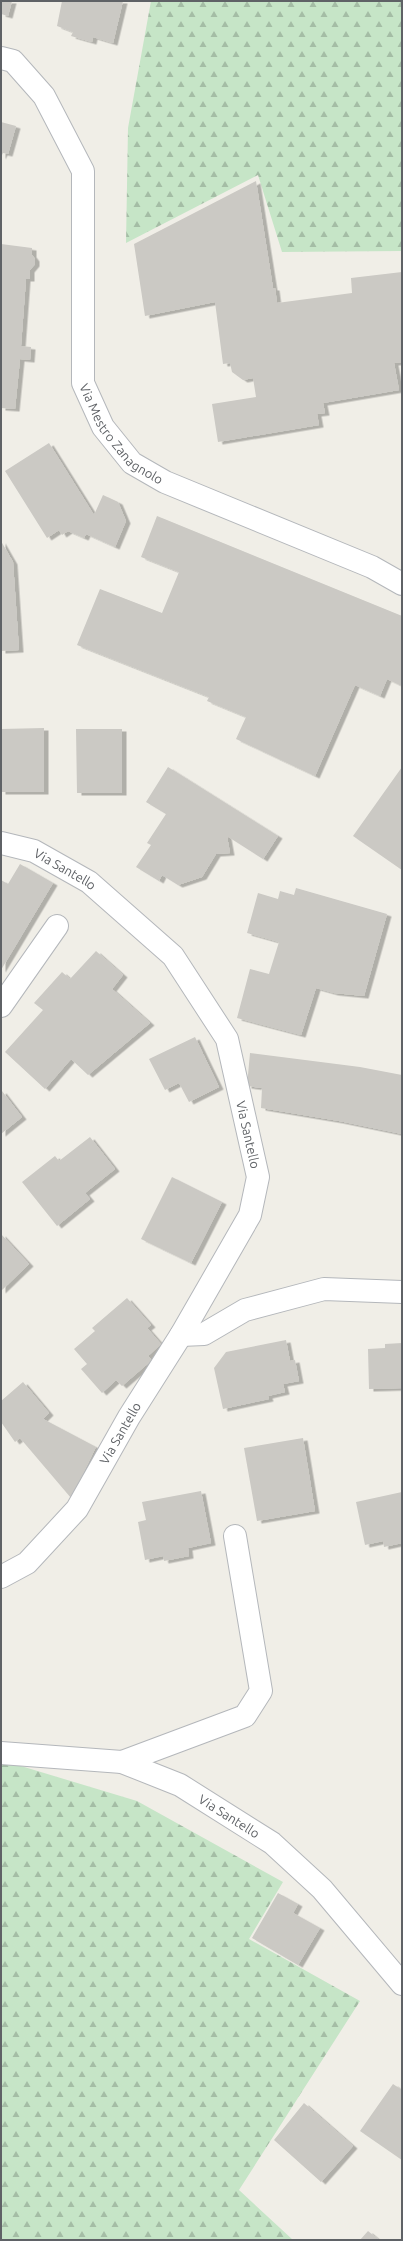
<svg xmlns="http://www.w3.org/2000/svg" width="403" height="2241" viewBox="0 0 403 2241" font-family="Ubuntu,sans-serif">
  <style>
    .forest { fill: url(#forest-firs) }
    .building { fill: #cbc9c4; filter: url(#shadow) }
    .lines { fill: none; stroke-linecap: round; stroke-linejoin: round }
    .minor-casing { stroke: #b4b7bb; stroke-width: 24 }
    .minor { stroke: #fff; stroke-width: 22 }
    .labels { text-anchor: middle; dominant-baseline: central; stroke-width: 3.5; stroke-linejoin: round; paint-order: stroke }
    .street-label { font-size: 13px; fill: #5f6266; stroke: #fff }
  </style>
  <defs>
    <pattern id="forest-firs" width="22" height="20" patternUnits="userSpaceOnUse"><rect width="22" height="20" fill="#c6e5c7"/><path d="M5 1l3.5 6h-7zM16 11l3.5 6h-7z" fill="#a4bda5"/></pattern>
    <filter id="shadow"><feDropShadow dx="4.5" dy="2.5" stdDeviation="0" flood-color="#0004"/></filter>
  </defs>
  <rect width="100%" height="100%" fill="#f0eee7"/>
  <path class="forest" d="M151 1H402V251L282 252 258 175 126 243 128 128Z
    M1 1760 137 1801 283 1882 249 1939 360 2001 239 2190 293 2240H1Z"/>
  <path class="building" d="M1 1H12L8 16 1 14Z
    M62 1H123L113 43 93 37 92 42 71 36 73 32 57 26Z
    M1 122 16 126 8 154 3 153 1 157Z
    M256 181 273 288H275L277 303 352 293 351 278 402 272V362L394 363 399 390 323 403 325 413 317 414 319 425 218 442 212 404 256 397 253 378 243 380 232 372 230 363 223 364 215 302 145 316 134 244Z
    M1 244 32 248V255L35 259V264L30 270V279H26L21 346 31 347 30 360 20 359 15 409 1 408Z
    M49 443 94 515 103 495 118 502 126 521 115 547 86 534 84 538 68 531 62 535 59 530 47 538 5 471Z
    M157 516 402 616V686L387 679 380 696 355 685 315 776 236 739 246 717 207 701 209 697 77 645 100 589 162 613 179 572 141 557Z
    M1 541 13 562 19 650 1 651Z
    M44 728V792H1V729Z
    M76 729H122V793H77Z
    M168 767 278 836 263 859 227 836 230 853 216 854 202 877 178 885 162 875 159 881 136 867 151 845 147 843 166 814 146 802Z
    M402 767V870L353 836Z
    M20 864 53 883 1 970V880L8 884Z
    M296 888 387 914 364 996 334 993 316 988 301 1035 237 1018 250 969 269 974 279 942 247 933 258 893 278 899 280 891 294 895Z
    M96 951 123 975 112 989 150 1023 88 1075 71 1059 45 1089 5 1052 43 1010 34 1003 62 972 70 979Z
    M195 1037 219 1087 189 1102 179 1083 165 1090 149 1059Z
    M250 1053 360 1067 402 1075V1134L339 1121 261 1108 262 1088 247 1086Z
    M2 1091 22 1117 1 1134V1092Z
    M90 1137 115 1169 85 1193 90 1199 57 1226 22 1182 55 1156 59 1161Z
    M172 1177 222 1202 191 1263 141 1239Z
    M1 1234 29 1264 1 1291Z
    M127 1298 151 1325 147 1328 161 1344 148 1356 152 1360 122 1386 116 1380 102 1393 81 1369 87 1364 74 1349 95 1331 92 1328Z
    M286 1340 290 1361 295 1360 299 1381 283 1384 285 1392 268 1396 269 1399 223 1409 214 1368 226 1352Z
    M402 1343V1388L369 1389 368 1349 385 1348V1344Z
    M23 1382 49 1413 43 1419 96 1447 71 1498 20 1438 15 1442 1 1422V1401Z
    M303 1438 315 1511 257 1521 244 1448Z
    M201 1491 211 1543 188 1548 189 1556 164 1561 163 1556 145 1560 138 1522 146 1520 142 1502Z
    M402 1492V1543L384 1547 383 1541 365 1545 356 1502Z
    M278 1893 298 1904 293 1913 320 1928 298 1965 252 1938Z
    M393 2084 402 2090V2160L360 2131Z
    M304 2103 353 2146 321 2182 274 2140Z
    M368 2231 379 2240H360Z"/>
  <g class="lines">
    <g class="minor-casing">
      <g id="minor">
        <path id="s1" d="M1 58 13 61 44 96 83 171V383L103 427 132 463 165 482 372 567 402 584"/>
        <path id="s2" d="M1 843 34 851 89 882 173 956 227 1039 258 1177 250 1215 181 1335 129 1417 77 1509 27 1563 1 1577"/>
        <path d="M1 1006 57 926"/>
        <path d="M181 1335 204 1334 245 1310 324 1289 402 1292"/>
        <path id="s3" d="M1 1753 122 1762 180 1785 272 1843 322 1889 402 1984"/>
        <path d="M122 1762 245 1716 261 1691 235 1536"/>
      </g>
    </g>
    <use href="#minor" class="minor"/>
  </g>
  <g class="labels">
    <g class="street-label">
      <text stroke="none"><textPath href="#s1" startOffset="421">Via Mestro Zanagnolo</textPath></text>
      <text stroke="none"><textPath href="#s2" startOffset="70">Via Santello</textPath></text>
      <text stroke="none"><textPath href="#s2" startOffset="406">Via Santello</textPath></text>
      <text transform="translate(120 1433) rotate(-60)">Via Santello</text>
      <text stroke="none"><textPath href="#s3" startOffset="242">Via Santello</textPath></text>
    </g>
  </g>
  <rect width="403" height="2241" fill="none" stroke="#5f6266" stroke-width="4"/>
</svg>
